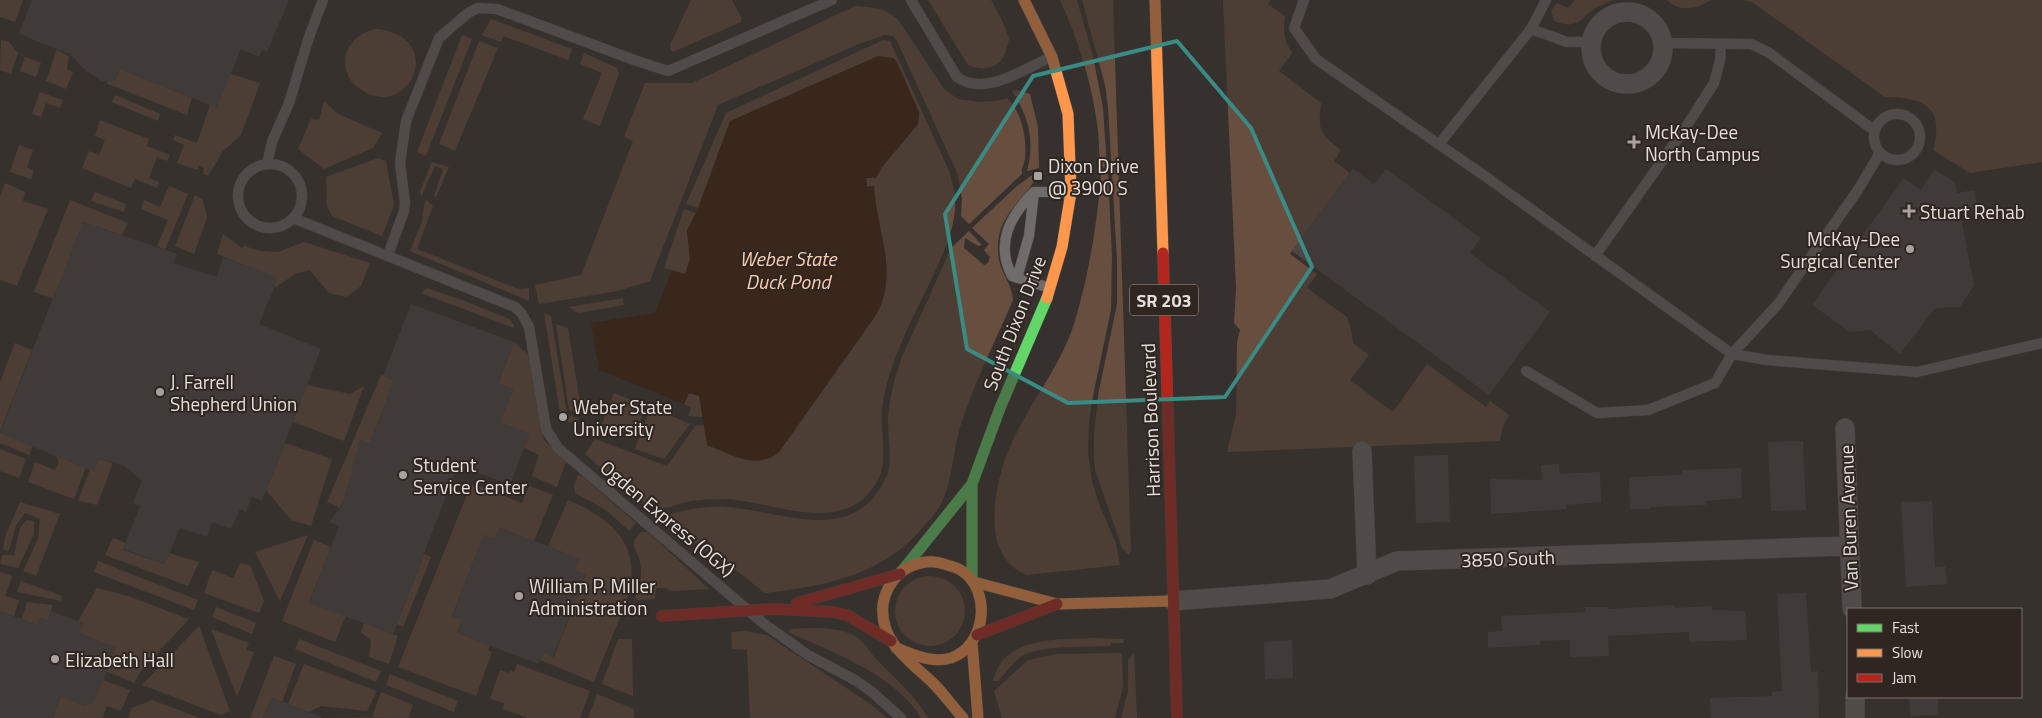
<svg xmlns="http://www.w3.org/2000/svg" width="2042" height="718" viewBox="0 0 2042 718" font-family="'Titillium Web',sans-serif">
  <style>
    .green { fill: #684e3e }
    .water { fill: #3a1b04 }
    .building { fill: #4c4745 }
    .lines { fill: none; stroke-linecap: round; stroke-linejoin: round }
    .lane-casing { stroke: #524d4a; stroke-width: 11 }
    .street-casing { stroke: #524d4a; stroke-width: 20 }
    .fast-casing { stroke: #524d4a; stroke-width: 12 }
    .slow-casing { stroke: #524d4a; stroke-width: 12 }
    .jam-casing { stroke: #524d4a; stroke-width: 12 }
    .lane { stroke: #6f6c6a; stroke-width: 10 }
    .street { stroke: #6f6c6a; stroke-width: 19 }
    .fast { stroke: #63d668; stroke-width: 11 }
    .slow { stroke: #ff974d; stroke-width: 11 }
    .jam { stroke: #b3261e; stroke-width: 11 }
    .marked { fill: none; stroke: #3a8b84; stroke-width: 4; stroke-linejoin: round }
    .poi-dot { fill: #a8a29e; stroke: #2f2621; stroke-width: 2 }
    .labels { text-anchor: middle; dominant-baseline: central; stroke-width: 4; stroke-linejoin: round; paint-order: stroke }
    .shield { fill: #2f2621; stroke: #aea8a3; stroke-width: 1 }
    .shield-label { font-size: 18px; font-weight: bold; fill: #e5dfdb }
    .poi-label { font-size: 19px; fill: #e5dfdb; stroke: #2f2621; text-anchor: start }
    .street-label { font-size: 19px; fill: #e5dfdb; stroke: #2f2621 }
    .water-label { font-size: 20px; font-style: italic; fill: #fbccaf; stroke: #2f2621 }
  </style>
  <rect width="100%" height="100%" fill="#36312e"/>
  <path class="green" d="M0 0H23L15 22 0 17Z
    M691 0H732L742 19 741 22 673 52 671 50 670 45Z
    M928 0H991C997 11 1005 24 1008 36 1010 39 1008 44 1007 47 1003 67 986 73 968 65Z
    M1060 0H1077L1093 56 1103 108 1107 168 1100 167C1099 150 1099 133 1096 117 1090 76 1077 38 1060 0Z
    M1082 0H1113L1131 551 1129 555 1122 548 1095 470 1094 459V434L1098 395 1117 304V260L1108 107 1105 85Z
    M1223 0H1271L1268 4 1285 16C1283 31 1284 41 1292 53L1279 71 1321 103C1318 131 1319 133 1341 150L1334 161 1350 173 1290 254 1317 274 1307 288 1347 317 1351 329 1353 343 1369 355 1350 380 1393 412 1427 364 1486 407 1490 401 1509 415 1503 426 1500 441 1227 452 1236 415 1237 342 1240 330 1234 323 1236 288Z
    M1575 0H1613C1606 3 1600 5 1594 9 1578 22 1575 29 1554 21L1551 11 1557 3 1568 8Z
    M1667 0H1711C1697 9 1680 13 1667 0Z
    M1741 0H2042V162L1970 173 1933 150C1945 107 1924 97 1885 97L1752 2Z
    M855 6C873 7 887 8 899 21L944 89 958 99 979 102 996 101 1007 98C1022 112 1027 138 1025 159 1024 165 1021 168 1022 174L969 224 961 216 962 199 958 175 897 41 893 36 885 35 859 44 718 105 650 281 618 291 539 304 535 285 581 275 633 141 624 137 645 83H692Z
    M491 19 572 49 568 60 503 36 501 42 482 35Z
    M377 29C445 37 412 115 367 93 361 90 354 86 350 79 336 57 353 32 377 29Z
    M462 35 472 39 426 156 417 152Z
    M1 40 8 41 18 53 11 74 0 70Z
    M883 40 890 41 950 173C953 186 956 197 955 210 952 248 918 302 903 339 893 363 884 386 882 411 880 434 889 461 877 482 843 539 773 500 723 499 712 499 697 500 686 502 676 504 663 512 653 507 632 498 603 469 585 454L595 439 667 466 695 426 704 425 708 445C731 454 756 471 779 452L876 315C900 271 876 231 874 186L867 187 866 178 876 177 882 167 918 124 919 112 698 208 686 204 726 113Z
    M479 41 498 48 455 151 439 144Z
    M57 49 69 57 67 69 73 72 66 89 46 81Z
    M584 53 617 68 619 74 600 126 583 119 602 73 580 64Z
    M25 57 41 63 36 77 20 71Z
    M120 69 192 98 187 115 108 84 107 81H115Z
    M231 74 260 83 241 135 223 151 208 176 203 174 204 168 199 166 198 170 177 163 184 145 173 140 175 135 197 143 210 105Z
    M1016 90 1030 94 1038 127 1039 168 1027 171C1035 141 1029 117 1012 91Z
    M40 92 63 100 60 108 46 103 41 117 32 114Z
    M115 95 160 114 158 121 112 102Z
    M324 101 338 114 382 133 373 148 324 169 298 149 311 119 319 120Z
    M100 120 149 139 147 146 170 155 167 161 157 157 149 178 159 182 157 188 135 179 131 188 82 168 89 151 99 155 105 140 95 136Z
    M19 145 33 150 27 167 34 171 31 179 10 172Z
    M378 158 386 161 394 205 382 236 332 216 327 206 326 177Z
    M432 162 449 167 436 197 434 196 443 169 435 166 421 197 420 191Z
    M1108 172 1112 257 1111 310 1092 401 1089 422 1088 454 1092 481 1099 504 1116 543 1120 565 1027 575C979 557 994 486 1009 449 1027 406 1059 370 1074 324 1089 275 1097 225 1101 174Z
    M1032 175 1037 177C1019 206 992 219 999 260 1002 275 1012 284 1013 300 995 342 974 383 960 427 953 450 953 475 944 497 940 508 933 516 925 525 884 575 826 586 765 593L732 567 672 528 666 520 667 515C688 510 705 505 727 507 776 510 846 543 879 490 882 484 886 479 888 473 892 456 888 437 888 420 889 398 895 377 902 357L951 248 969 231 982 245 978 246 965 238 964 248 984 265 988 263 990 257 984 250 989 244 972 228 1017 186Z
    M5 183 25 192 23 201 48 209 17 286 0 280V197Z
    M169 186 188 194 165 250 157 246 168 220 141 209 144 200 160 207Z
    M95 192 126 204 124 212 91 201Z
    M195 195 203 200 207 218 194 254 175 246Z
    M70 200 128 223 122 235 83 222 54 299 34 292Z
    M427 200 433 206 417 249 518 289 529 288V301L410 251 422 222 424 204Z
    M684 209 696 213 687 231 690 260 685 274 664 268Z
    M223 234 242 248 244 246 261 251 278 252 304 242 370 263 361 286 346 297 329 293 310 270 297 273 274 288 277 278 217 254Z
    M426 288 465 301 509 319 514 325V328L421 293Z
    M623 298 624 305 578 313 569 307Z
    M544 313 551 316 567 414 578 419 577 425 561 419Z
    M556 324 568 328 579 397 587 400 581 414 569 410Z
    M514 342 526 353 531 360 544 440 566 462 557 487 532 476 539 455 524 448 529 434 500 423 498 384Z
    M15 343 32 350 0 431V382Z
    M381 375 394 380 370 443 361 440 346 494 340 508 327 502Z
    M307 385 350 394 364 386 344 441 293 422Z
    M614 393 645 406 636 436 602 424Z
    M689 393 700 396 703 417 688 416 691 408 684 404Z
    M651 407 690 424 664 459 635 449Z
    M0 433 33 446 29 455 0 443Z
    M285 443 332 459 311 526 291 520 266 490Z
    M0 449 26 459 19 478 0 471Z
    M56 456 86 467 74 499 28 482 35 462 55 470 59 462Z
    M99 459 113 463 97 505 78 501 90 469 94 470Z
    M578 475 582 476 636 523 629 531 606 510 575 493 574 486Z
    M477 485 522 503 529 486 553 495 534 541 499 528 495 539 484 535 452 616 462 620 457 633 490 645 488 650 492 652 476 696 398 667 470 487Z
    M568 500C610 518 641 543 629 592 626 603 621 614 617 625 609 644 601 663 594 682L540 660 543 653 554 657 586 575 575 571 579 559 548 546Z
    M20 502 60 514 36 576 23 571 38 539 40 519 25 513 16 525 9 551 3 549 5 537Z
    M26 520 34 521V534L18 568 0 564 2 555H14L20 528Z
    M641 532H648L709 589 672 591 668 590 667 588H656L655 599 637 600 635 597C641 588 642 573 640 562 639 556 633 549 634 542 635 539 639 535 641 532Z
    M308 535 280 601 255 552Z
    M113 538 126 543 123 550 164 564 169 553 199 562 188 586 105 555Z
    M314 540 331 547 309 602 346 616 335 642 282 621Z
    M424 554 431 557 403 627 397 624Z
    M98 561 198 600 194 610 94 572Z
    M240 563 250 565 264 601 259 613 204 593 212 570 233 578Z
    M0 572 12 576 5 596 19 600 14 616 0 611Z
    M895 611a35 35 0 1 1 70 0a35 35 0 1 1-70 0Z
    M21 581 62 596 61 601 17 592Z
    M97 588 128 596 189 619 140 672 134 683 106 671 115 647 79 633 83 623 78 621Z
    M27 602 53 605 47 621 40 618 37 625 22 619Z
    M216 607 256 623 252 634 212 617Z
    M364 623 398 636 389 664 369 657 371 641 361 632Z
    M199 626 230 711 221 715 142 685Z
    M211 629 249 643 246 650 254 652 237 697Z
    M791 629C811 628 834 626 853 635 865 640 868 651 877 660 895 679 915 695 928 718H921C897 676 831 651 788 632Z
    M745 631 767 635 872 705 887 718H750L747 650 732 649 731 632Z
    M1093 638 1124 639 1123 643H1111V646C1090 647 1040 645 1022 656 1013 662 1006 673 998 681H993C1003 636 1056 640 1093 638Z
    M299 639 381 671 376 682 295 649Z
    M618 639H632L633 696 602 684Z
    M1122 653 1123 687 1115 718H1002L994 691 1028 660 1057 654Z
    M1134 653 1137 718H1121L1128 691V660Z
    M274 656 296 664 282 702 271 698 263 718H250Z
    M304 664 377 691 367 711 321 706 309 712 288 704Z
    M517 664 590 691 580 718H528L503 709 504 703 490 699 500 670 509 673 510 671 514 672Z
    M390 674 458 701 454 712 386 685Z
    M103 680 130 690 121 711 107 706 102 718H53L61 696 85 706Z
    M381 692 413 705 408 718 323 717H372Z
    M597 694 634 709V718H588Z
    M152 700 200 718H128L132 708Z"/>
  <path class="water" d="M878 56 893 58 897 62 919 112 918 124 882 167 876 178H866L867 187 874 186C876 231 900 272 876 315L779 452C756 471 731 454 707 445L699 396 689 393 684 404 599 370 591 323 655 313 672 270 685 274 690 259 687 231 698 208 730 121Z"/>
  <path class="building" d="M32 0H289L267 52 262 50 259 57 241 49 217 108 120 69 115 81H102L84 69 70 54 19 34Z
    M1353 169 1374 184 1386 169 1481 238 1470 253 1550 312 1489 395 1292 251Z
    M1934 169 1955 182 1957 193 1975 190 1977 209 1960 212 1974 285 1960 307 1935 308 1900 354 1870 330 1850 332 1812 305 1904 178 1921 190Z
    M83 222 177 254 173 263 217 277 223 257 278 278 259 324 321 349 262 501 252 497 246 512 240 509 231 529 212 522 207 537 180 528 165 564 123 549 140 506 133 503 142 481 123 465 99 459 94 472 0 433Z
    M411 304 514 342 498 383 514 389 500 423 529 434 510 485 458 465 393 634 309 603 339 526 329 522 342 506 360 439 370 443 394 380 383 376Z
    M1803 441 1806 510 1771 511 1768 442Z
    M1448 455 1450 522 1416 523 1414 456Z
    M1559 464 1560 474 1600 472 1601 502 1566 505V509L1491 514 1490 479 1542 480 1541 465Z
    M1741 468 1742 498 1706 501V505L1651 507V509H1630L1629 477 1682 475V470Z
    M1932 501 1935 567 1945 566 1947 584 1906 587 1901 502Z
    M499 527 580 559 575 571 586 575 553 657 543 653 538 664 457 633 462 620 452 617 484 535 495 539Z
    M1806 593 1811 672 1818 671 1819 718H1711L1710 698 1772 696V692L1782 691 1777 594Z
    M1675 605V608L1712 606V610L1745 611 1747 640 1689 642V632L1608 636 1609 656 1570 657V640L1540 641V645L1488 648V632L1502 631 1501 616 1585 612V607H1608V609Z
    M0 611 37 625 40 618 47 621 51 611 83 623 79 633 116 647 94 703 85 706 61 696 53 718H0Z
    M1292 640 1293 678 1265 679 1264 642Z
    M271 697 321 717V718H263Z
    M1909 697H1938V715L1910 716Z"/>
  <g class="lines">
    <g class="lane-casing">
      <path id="lane" d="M911 0 957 77C985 97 1024 69 1051 57
        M1304 0 1294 28 1316 59 1489 179 1732 354 1767 360 1917 372 2042 343
        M1531 29 1567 42H1591
        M1664 43 1751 44 1768 52 1875 131
        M1874 137a23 23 0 1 1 46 0a23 23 0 1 1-46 0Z
        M1439 144 1531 29 1546 0
        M267 164 272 142 289 103 309 37 323 0
        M238 196a32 32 0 1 1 64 0a32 32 0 1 1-64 0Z
        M293 218 515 307 522 314 529 327 546 429 558 448 763 623 808 655 855 680 872 692 901 718
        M388 255 404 211 405 203 400 163 406 121 439 38 468 13 478 8 497 9 637 61 668 71 832 0
        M1595 256 1686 127 1714 83 1720 61 1721 44
        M1017 278 1029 236 1034 192
        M1050 288 1012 276C995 243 1010 216 1034 192H1070
        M1526 371 1597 413 1648 410 1715 383 1732 354 1778 304 1796 278 1858 190 1880 153"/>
    </g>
    <g class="street-casing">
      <path id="street" d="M1591 48a36 36 0 1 1 72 0a36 36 0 1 1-72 0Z
        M1845 428 1852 609
        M1362 451 1367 575
        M1173 601 1330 589 1397 561 1849 546
        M1855 697V718"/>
    </g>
    <g class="fast-casing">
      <path id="fast" d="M902 571 972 484
        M972 578V484L1000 408 1047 298"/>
    </g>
    <g class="slow-casing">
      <path id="slow" d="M1024 0 1052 57 1068 114 1071 192 1062 247 1047 298
        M1155 0 1163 253
        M974 582 1057 604 1173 601
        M972 642 978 718
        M896 648C913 654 932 664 951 658 986 646 992 591 962 571 957 567 949 566 944 564 930 559 913 563 901 572 892 580 885 592 883 604 879 642 910 661 933 683 944 694 953 707 963 718"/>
    </g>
    <g class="jam-casing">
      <path id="jam" d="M1163 253 1177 718
        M797 603 900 574
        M662 616 773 609 834 612 847 615 891 641
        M977 635 1057 604"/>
    </g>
    <use href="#lane" class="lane"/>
    <use href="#street" class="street"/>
    <use href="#fast" class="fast"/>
    <use href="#slow" class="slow"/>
    <use href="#jam" class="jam"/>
  </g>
  <path d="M0 0H2042V718H0ZM1177 41 1251 128 1312 267 1225 397 1068 403 967 349 945 214 1033 76Z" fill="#36312e" fill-opacity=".55" fill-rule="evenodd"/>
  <path class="marked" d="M1177 41 1251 128 1312 267 1225 397 1068 403 967 349 945 214 1033 76Z"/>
  <g class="poi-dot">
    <path d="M1631.5 134.5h5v5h5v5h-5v5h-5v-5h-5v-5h5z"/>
    <rect x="1033" y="171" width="10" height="10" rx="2.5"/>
    <path d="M1906.5 203.5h5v5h5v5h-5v5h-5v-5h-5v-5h5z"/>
    <circle cx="1910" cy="249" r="5"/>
    <circle cx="160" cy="392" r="5"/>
    <circle cx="563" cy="417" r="5"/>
    <circle cx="403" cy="475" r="5"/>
    <circle cx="519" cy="596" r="5"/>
    <circle cx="55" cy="659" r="5"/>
  </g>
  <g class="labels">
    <rect class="shield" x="1130" y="284.5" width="68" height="31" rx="4"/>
    <g class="shield-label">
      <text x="1164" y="300">SR 203</text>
    </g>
    <g class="poi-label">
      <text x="1645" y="131">McKay-Dee<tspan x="1645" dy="22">North Campus</tspan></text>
      <text x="1048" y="165">Dixon Drive<tspan x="1048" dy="22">@ 3900 S</tspan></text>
      <text x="1920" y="211">Stuart Rehab</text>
      <text x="1900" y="238" text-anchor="end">McKay-Dee<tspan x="1900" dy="22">Surgical Center</tspan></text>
      <text x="170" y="381">J. Farrell<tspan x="170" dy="22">Shepherd Union</tspan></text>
      <text x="573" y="406">Weber State<tspan x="573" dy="22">University</tspan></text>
      <text x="413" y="464">Student<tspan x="413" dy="22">Service Center</tspan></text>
      <text x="529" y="585">William P. Miller<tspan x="529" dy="22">Administration</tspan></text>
      <text x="65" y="659">Elizabeth Hall</text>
    </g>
    <g class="street-label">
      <text transform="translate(1014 323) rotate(-69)">South Dixon Drive</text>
      <text transform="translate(1150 420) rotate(-92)">Harrison Boulevard</text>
      <text transform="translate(668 518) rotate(40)">Ogden Express (OGX)</text>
      <text transform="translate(1848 518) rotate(-92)">Van Buren Avenue</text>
      <text transform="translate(1508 558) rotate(-2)">3850 South</text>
    </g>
    <g class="water-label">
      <text x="788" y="258">Weber State<tspan x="788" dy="23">Duck Pond</tspan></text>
    </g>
  </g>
  <rect x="1847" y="608" width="175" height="90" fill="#2f2621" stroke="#78706b"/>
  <rect x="1857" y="624" width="25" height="8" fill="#63d668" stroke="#78706b"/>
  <text x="1892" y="633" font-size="15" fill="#e5dfdb">Fast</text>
  <rect x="1857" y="649" width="25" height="8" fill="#ff974d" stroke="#78706b"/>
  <text x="1892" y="658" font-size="15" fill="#e5dfdb">Slow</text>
  <rect x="1857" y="674" width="25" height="8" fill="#b3261e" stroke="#78706b"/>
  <text x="1892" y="683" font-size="15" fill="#e5dfdb">Jam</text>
</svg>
